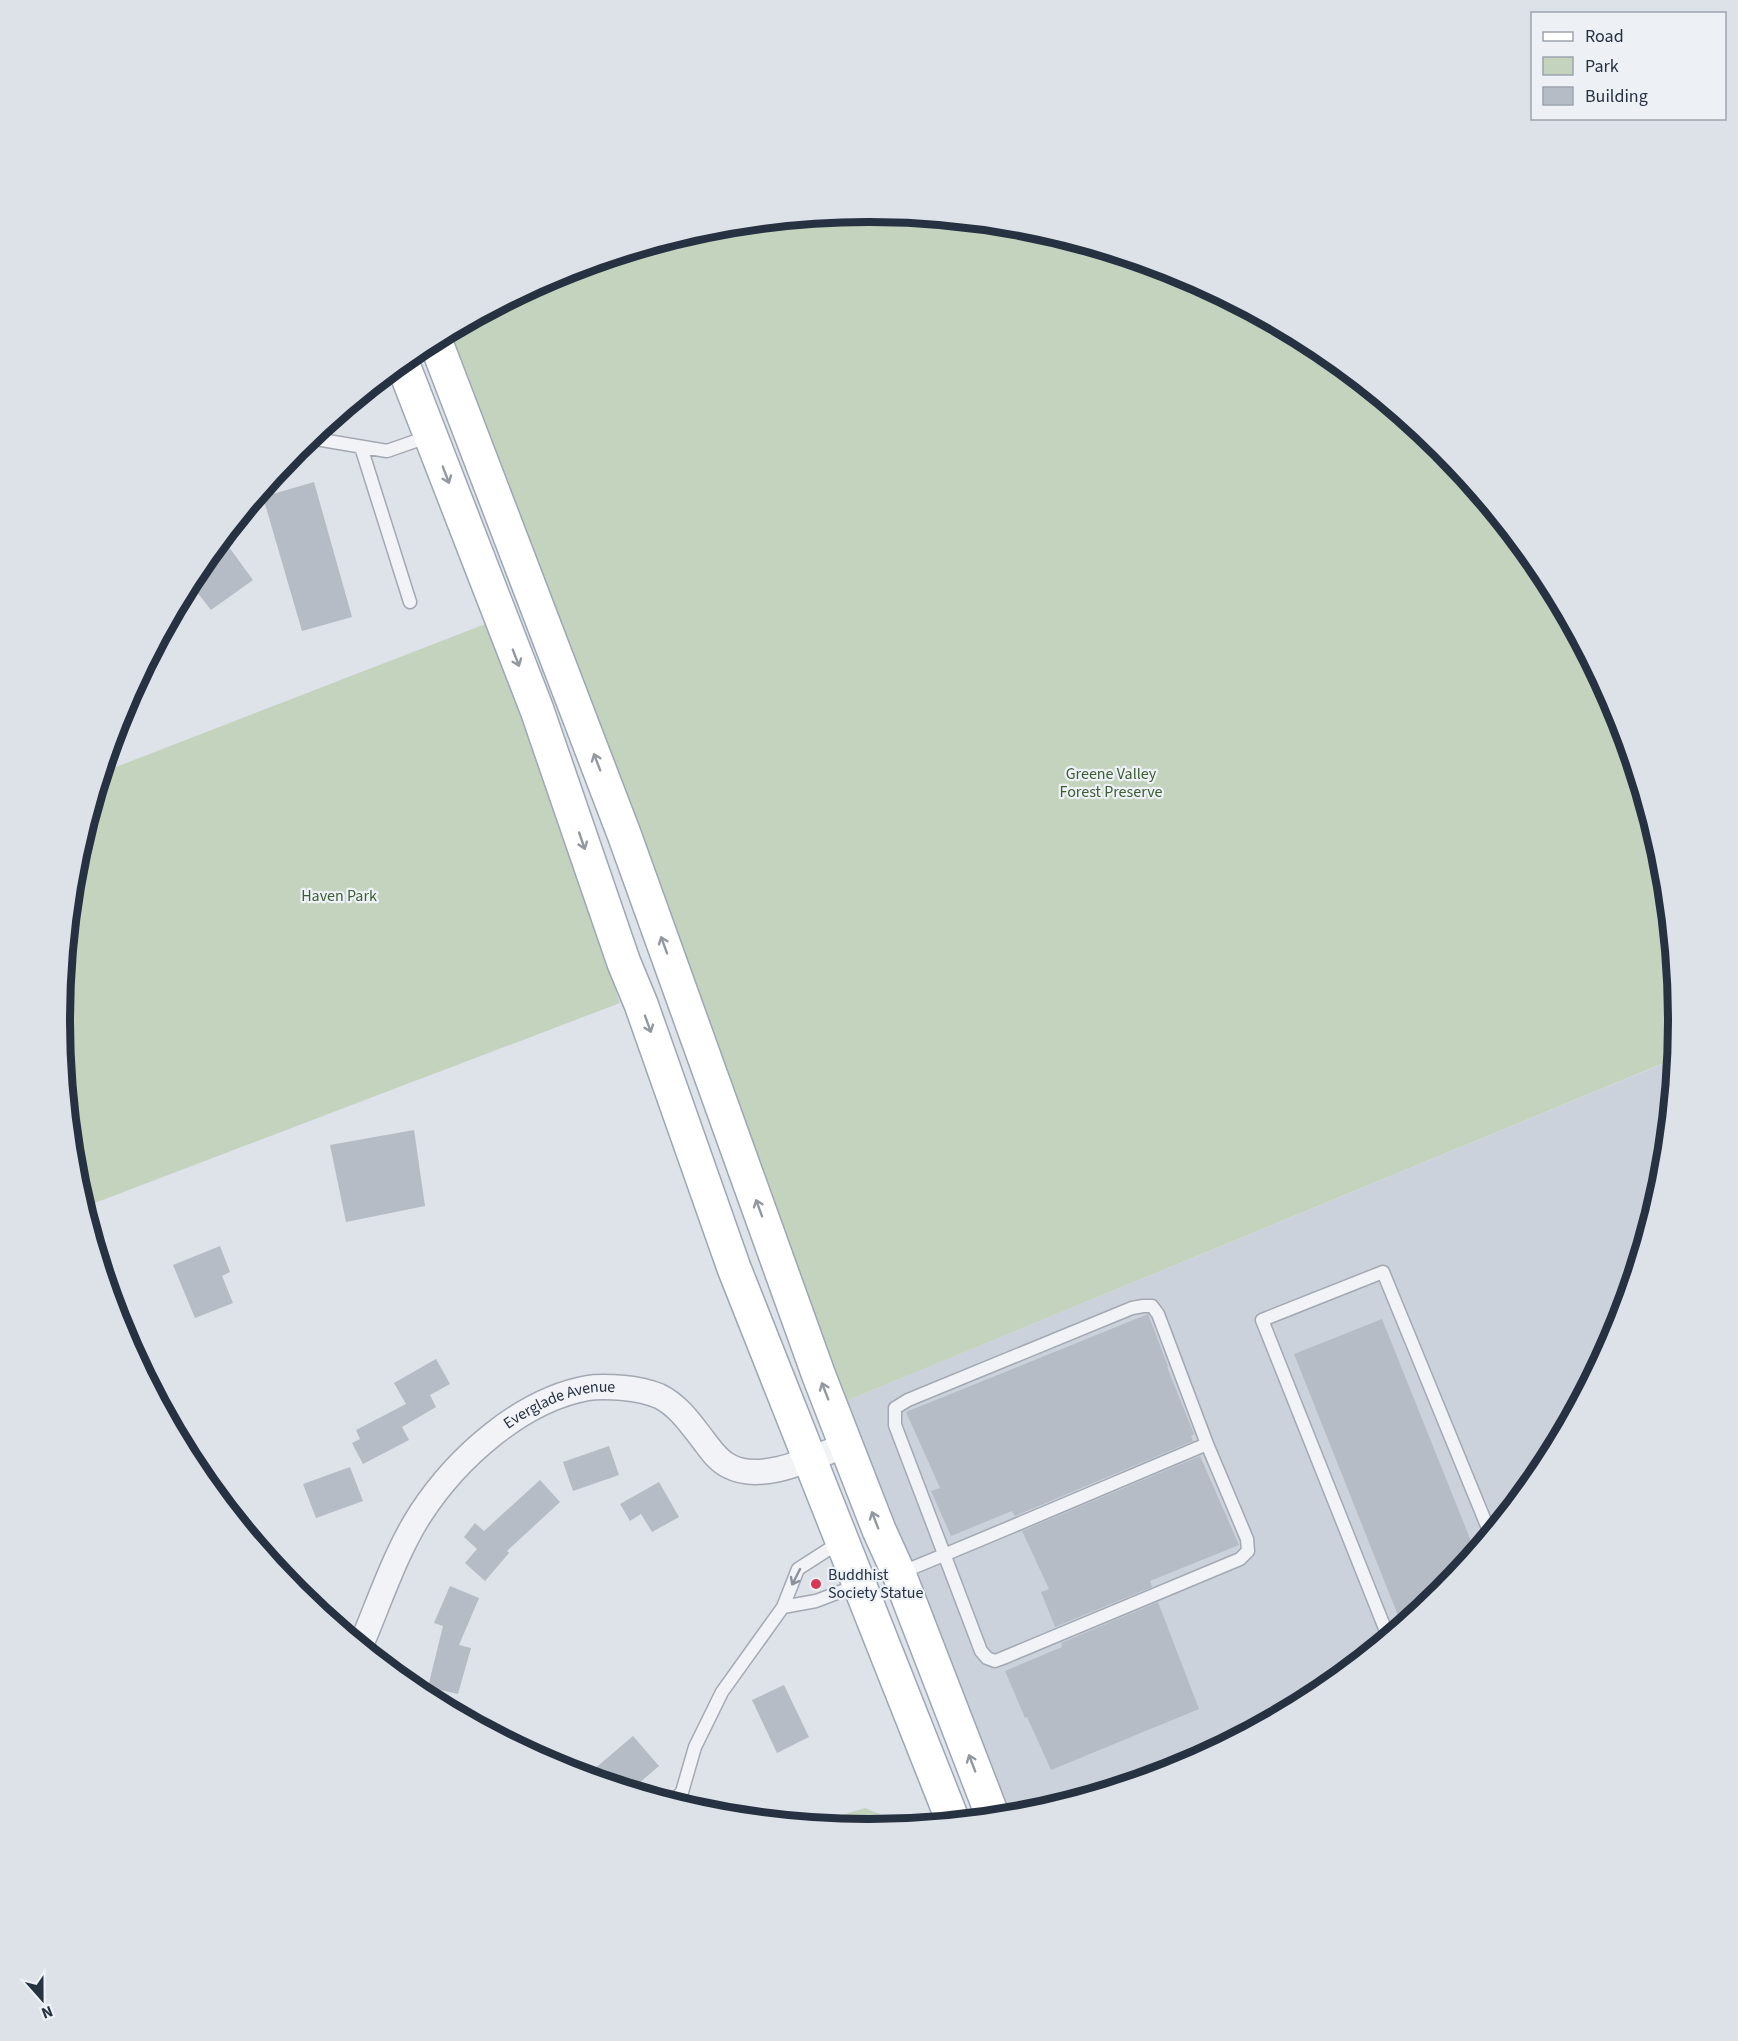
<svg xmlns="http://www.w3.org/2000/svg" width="1738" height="2041" viewBox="0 0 1738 2041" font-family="'Source Sans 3',sans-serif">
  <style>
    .built { fill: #ccd2db }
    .green { fill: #c4d3be }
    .building { fill: #b5bcc6 }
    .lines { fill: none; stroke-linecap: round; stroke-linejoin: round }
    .lane-casing { stroke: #a3a9b3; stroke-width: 15 }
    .street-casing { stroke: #a3a9b3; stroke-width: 27 }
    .primary-casing { stroke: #9ca7b5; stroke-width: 36 }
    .lane { stroke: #f1f3f7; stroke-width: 12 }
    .street { stroke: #f1f3f7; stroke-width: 24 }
    .primary { stroke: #fff; stroke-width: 33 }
    .oneway { stroke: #9298a0 }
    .oneway2 { stroke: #8c929c }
    .poi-dot { fill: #d83856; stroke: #edf1f6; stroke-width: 2 }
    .labels { text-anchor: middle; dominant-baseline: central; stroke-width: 4.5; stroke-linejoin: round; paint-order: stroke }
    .park-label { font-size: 16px; fill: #3c5d32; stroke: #edf1f6 }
    .street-label { font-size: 16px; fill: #263141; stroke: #edf1f6 }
    .poi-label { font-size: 16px; fill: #263141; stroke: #edf1f6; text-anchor: start }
    .rim { fill: none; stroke: #263141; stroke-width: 8 }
  </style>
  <rect width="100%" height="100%" fill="#dee2e9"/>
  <path class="built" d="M1672 1060 1674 1065 1662 1179 1616 1330 1541 1470 1441 1593 1318 1693 1178 1768 1027 1814 1003 1816 846 1401Z"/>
  <path class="green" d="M869 212 1027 227 1179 273 1319 348 1441 449 1542 571 1617 711 1663 863 1678 1021 1674 1065 1671 1060 846 1401 439 337 560 273 711 227Z
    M488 623 620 1003 84 1207 75 1178 60 1020 76 862 103 772Z
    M865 1808 899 1822 900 1826 869 1829 812 1824Z"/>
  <path class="building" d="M314 482 352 617 302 631 263 497Z
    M223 539 253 580 211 610 190 583 197 571Z
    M414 1130 425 1206 346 1222 330 1145Z
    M220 1246 230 1272 222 1276 233 1303 195 1318 173 1265Z
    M1148 1314 1168 1366 1167 1367 1194 1434 1191 1436 1193 1441 1015 1516 1012 1511 951 1536 931 1491 940 1488 906 1412Z
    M1382 1319 1475 1551 1441 1593 1420 1610 1399 1618 1294 1354Z
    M436 1359 450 1384 430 1395 436 1407 402 1427 409 1440 363 1464 352 1443 360 1439 356 1430 406 1404 394 1383Z
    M609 1446 619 1475 573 1491 563 1462Z
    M1200 1456 1239 1545 1150 1581 1152 1587 1055 1627 1041 1592 1049 1589 1022 1531Z
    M350 1467 363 1501 316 1518 303 1484Z
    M540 1480 560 1502 507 1551 509 1553 485 1581 465 1563 477 1549 464 1537 475 1523 484 1531Z
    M659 1482 679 1517 652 1532 641 1514 630 1521 620 1504Z
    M450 1586 479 1598 459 1645 471 1648 458 1694 428 1687 443 1626 434 1623Z
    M1158 1602 1199 1709 1051 1770 1027 1717 1025 1718 1005 1671 1062 1647 1061 1643Z
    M784 1685 809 1737 777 1753 752 1700Z
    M633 1736 659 1766 631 1790 586 1776Z"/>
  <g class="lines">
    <g class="lane-casing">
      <path id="lane" d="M310 438 387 451 430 436
        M361 447 410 602
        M840 1542 798 1569 783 1607 816 1601 858 1585
        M900 1573C1003 1531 1105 1487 1207 1444L1247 1539 1248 1551 1240 1559 1003 1658 995 1661 987 1658 981 1651 895 1425V1408L908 1400 1132 1308 1143 1306H1152L1158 1314 1207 1444
        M1388 1636 1262 1320 1383 1272 1490 1533
        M672 1802 682 1792 695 1747 722 1692 783 1607"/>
    </g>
    <g class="street-casing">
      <g id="street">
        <path id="s1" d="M361 1645C379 1603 396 1551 421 1513 457 1458 521 1400 588 1388 600 1386 612 1387 624 1388 635 1389 649 1392 659 1396 678 1405 691 1424 704 1441 711 1450 718 1461 729 1466 762 1484 814 1457 846 1445"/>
      </g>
    </g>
    <g class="primary-casing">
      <path id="primary" d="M435 340 624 834 819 1376 879 1530 899 1574 993 1817
        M402 362 537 710 624 963 641 1004 734 1268 953 1821"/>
    </g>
    <use href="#lane" class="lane"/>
    <use href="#street" class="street"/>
    <use href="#primary" class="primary"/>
  </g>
  <defs><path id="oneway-shaft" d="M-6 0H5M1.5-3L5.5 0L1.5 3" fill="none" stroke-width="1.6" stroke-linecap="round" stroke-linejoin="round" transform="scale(1.5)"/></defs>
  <g class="oneway">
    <use href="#oneway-shaft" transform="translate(446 475) rotate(69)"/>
    <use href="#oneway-shaft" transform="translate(516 658) rotate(69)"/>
    <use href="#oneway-shaft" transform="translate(597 762) rotate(-111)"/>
    <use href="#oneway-shaft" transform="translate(582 841) rotate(71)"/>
    <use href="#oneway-shaft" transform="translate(664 945) rotate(-110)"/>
    <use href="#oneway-shaft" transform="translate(648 1024) rotate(70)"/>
    <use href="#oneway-shaft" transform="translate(759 1208) rotate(-110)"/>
    <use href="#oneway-shaft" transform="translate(825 1391) rotate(-111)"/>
    <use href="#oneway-shaft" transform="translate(875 1520) rotate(-111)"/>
    <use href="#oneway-shaft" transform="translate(972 1763) rotate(-111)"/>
  </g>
  <use class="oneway2" href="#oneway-shaft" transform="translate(796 1577) rotate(117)"/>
  <circle class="poi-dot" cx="816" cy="1584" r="6"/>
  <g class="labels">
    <g class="park-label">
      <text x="1111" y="774">Greene Valley<tspan x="1111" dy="18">Forest Preserve</tspan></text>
      <text x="339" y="896">Haven Park</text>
    </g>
    <g class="street-label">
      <text stroke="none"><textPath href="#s1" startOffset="327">Everglade Avenue</textPath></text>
    </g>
    <g class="poi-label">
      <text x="828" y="1575">Buddhist<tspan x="828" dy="18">Society Statue</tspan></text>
    </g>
  </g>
  <path d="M0 0H1738V2041H0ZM868 222H870A798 798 0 0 1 1668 1020V1021A798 798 0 0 1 870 1819H868A798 798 0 0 1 70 1021V1020A798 798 0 0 1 868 222Z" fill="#dde2e8" fill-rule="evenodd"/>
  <path class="rim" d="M868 222H870A798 798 0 0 1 1668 1020V1021A798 798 0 0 1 870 1819H868A798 798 0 0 1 70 1021V1020A798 798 0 0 1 868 222Z"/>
  <rect x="1531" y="12" width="195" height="108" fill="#edf1f6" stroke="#9da4ae" stroke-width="1.5"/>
  <rect x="1543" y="32" width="30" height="9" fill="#ffffff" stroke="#9da4ae" stroke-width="1.5"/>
  <text x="1585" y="42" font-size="18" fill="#263141">Road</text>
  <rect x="1543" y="57" width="30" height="18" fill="#c4d3be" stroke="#9da4ae" stroke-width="1.5"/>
  <text x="1585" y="72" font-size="18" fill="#263141">Park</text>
  <rect x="1543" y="87" width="30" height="18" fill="#b5bcc6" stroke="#9da4ae" stroke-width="1.5"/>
  <text x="1585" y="102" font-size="18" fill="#263141">Building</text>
  <g transform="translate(42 1999) rotate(159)" stroke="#edf1f6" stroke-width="4.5" paint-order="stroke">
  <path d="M0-4.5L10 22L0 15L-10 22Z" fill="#263141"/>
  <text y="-9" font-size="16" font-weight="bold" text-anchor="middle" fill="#263141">N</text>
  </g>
</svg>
